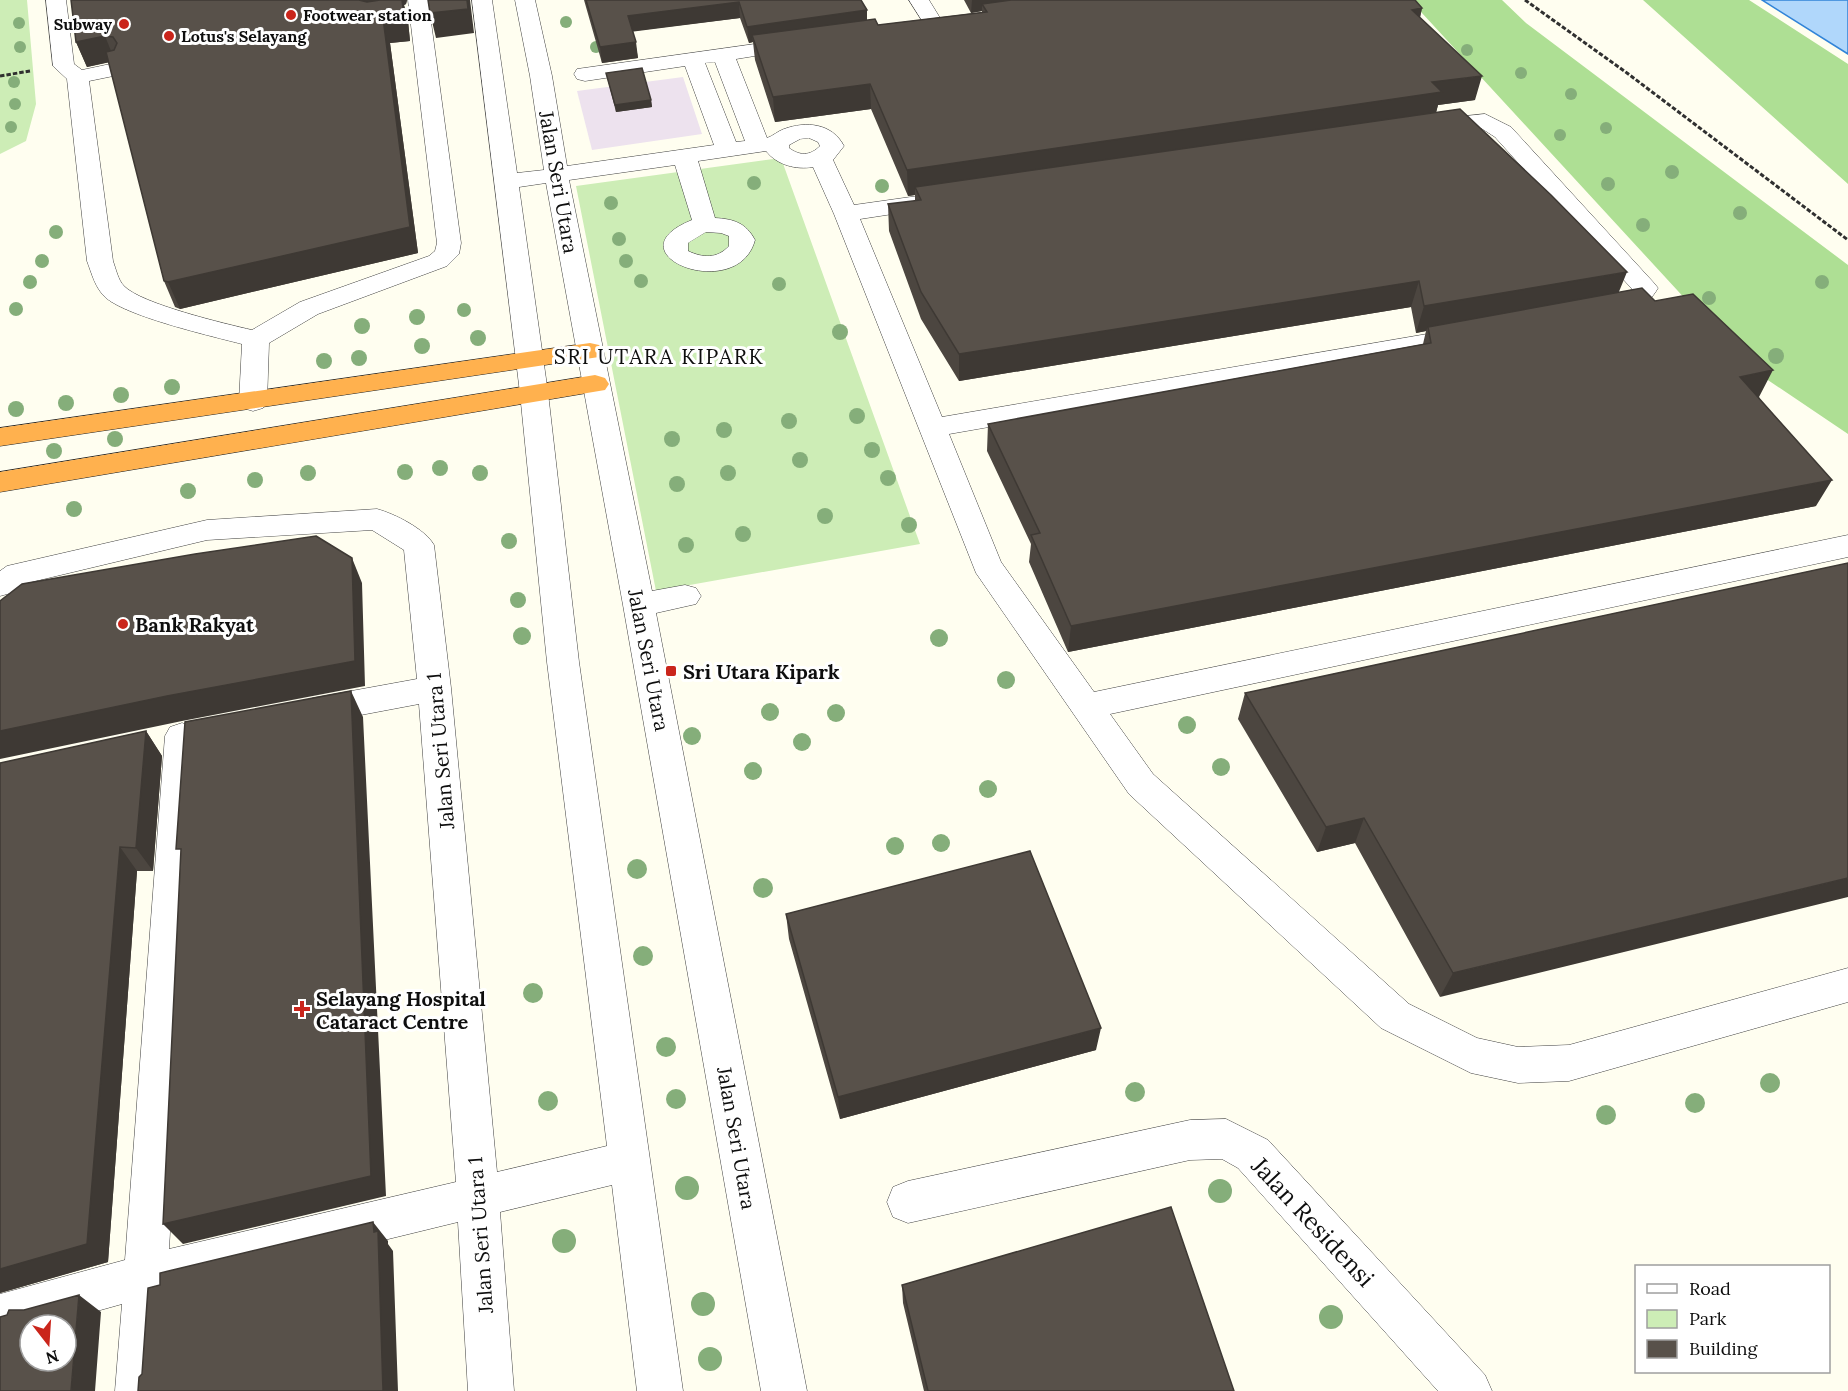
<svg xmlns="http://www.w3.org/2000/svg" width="1848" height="1391" viewBox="0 0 1848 1391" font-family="Lora,serif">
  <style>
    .industrial { fill: #ede2ee }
    .green { fill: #cdedb6 }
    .forest { fill: #aedf94 }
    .water { fill: #b0d7fb; stroke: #3184d8; stroke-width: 1.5 }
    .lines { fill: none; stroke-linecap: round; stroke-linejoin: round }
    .minor-casing { stroke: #414141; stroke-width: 1 }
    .highway-casing { stroke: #1f1f1f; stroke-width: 1 }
    .path { stroke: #303030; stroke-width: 3; stroke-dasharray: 4.5 2; stroke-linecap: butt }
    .minor { fill: #fff; fill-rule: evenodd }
    .highway { fill: #ffb14e; fill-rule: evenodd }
    .tree { fill: #85ae7a }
    .wall { fill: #4c4640 }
    .shaded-wall { fill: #3e3934 }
    .building { fill: #58514a; stroke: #3e3934; stroke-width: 1.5; fill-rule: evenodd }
    .poi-dot { fill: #ca251b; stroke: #fff; stroke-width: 2 }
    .labels { text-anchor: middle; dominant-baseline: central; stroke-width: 6; stroke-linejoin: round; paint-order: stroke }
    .far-poi-label { font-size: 16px; font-weight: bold; fill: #0e0e0e; stroke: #fff; text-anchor: start }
    .street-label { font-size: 20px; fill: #0e0e0e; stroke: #fff }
    .poi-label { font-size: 20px; font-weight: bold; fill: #0e0e0e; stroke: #fff; text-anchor: start }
    .neighbourhood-label { font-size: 21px; letter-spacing: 1.5px; fill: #0e0e0e; stroke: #fff }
    .near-street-label { font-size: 24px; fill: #0e0e0e; stroke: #fff }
  </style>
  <rect width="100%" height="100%" fill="#fffef0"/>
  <path class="industrial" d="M683 77 702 134 592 150 577 91Z"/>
  <path class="green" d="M0 0H27L36 104 26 141 0 154Z
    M781 158 920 544 656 591 576 186Z"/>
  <path class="forest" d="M1410 0H1502L1526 23 1848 265V434L1747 366Z
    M1643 0H1749L1848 64V184Z"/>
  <path class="water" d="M1762 0H1848V54Z"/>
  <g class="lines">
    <g class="minor-casing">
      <path id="minor" d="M46 0H66L74 64 82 70 115 63 123 64 126 69 123 74 89 81 113 261C116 269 118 280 124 286 141 304 226 324 252 330L300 302 429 256 435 251 437 243 408 0H428L461 243 459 254 447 266 318 314 269 343 267 402 263 408 253 411 243 408 239 402 242 344C211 336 129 317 106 298 95 288 92 274 87 261L67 79 53 66Z
        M472 0H492L517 173 544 170 530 76 515 0H535L552 76 567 166 714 145 685 66 585 81 577 79 574 74 577 69 797 38 804 40 808 44 804 48 736 59 767 138C773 136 778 131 784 129 806 121 832 123 844 146L833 160 854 205 932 194 940 196 944 201 940 206 932 208 860 219 942 417 1468 327 1477 329 1481 335 1477 341 1468 343 949 434 1001 562 1094 692 1848 535V557L1110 714 1153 774 1409 1004 1477 1038 1518 1047 1569 1045 1848 968V1002L1569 1081 1518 1083 1471 1073 1381 1028 1129 794 976 573 834 214 813 167C796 170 777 165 766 151L698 161 715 218C734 219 746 223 755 240 738 305 607 254 692 220L675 165 569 180 652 591 685 585 696 588 701 596 696 604 656 613 807 1391H761L623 605 546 183 519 187 548 393 579 662 683 1391H637L612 1185 500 1212 514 1391H468L458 1222 167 1293 161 1391H115L122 1304 47 1325H30V1330L0 1338V1294L125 1260 165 736 170 727 182 723 194 727 199 736 169 1249 456 1182 419 704 313 724 301 720 296 711 301 702 313 698 417 679 404 550 372 530 207 540 27 583 11 593 0 596V571L7 566 207 520 377 509C395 514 425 529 434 545L451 688 497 1172 607 1146 547 662 520 393ZM715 62 745 141 736 142 705 63ZM809 138 818 142 820 146C810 156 800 156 789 148V145L800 139ZM706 232 721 233 729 236V246C717 259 703 258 688 251V243Z
        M909 0H929L945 26 942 30 935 32 928 30Z
        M1485 114 1511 127 1654 283 1658 288C1646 309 1623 322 1599 316L1595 310 1599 304 1621 298 1632 289 1495 137 1481 128 1428 134 1420 132 1417 127 1420 122 1428 120Z
        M1226 1119 1268 1140 1485 1375 1492 1391H1438L1238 1168 1222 1159 1190 1160 908 1223 893 1217 887 1202 893 1187 908 1181 1190 1120Z"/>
    </g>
    <g class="highway-casing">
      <path id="highway" d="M590 343 599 345 603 351 599 357 0 446V428Z
        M595 375 605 378 609 384 605 390 0 492V472Z"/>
    </g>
    <path class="path" d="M1525 0 1627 73 1848 240
      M0 76 30 71"/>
    <use href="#minor" class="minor"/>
    <use href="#highway" class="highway"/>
  </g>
  <g class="tree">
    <circle cx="566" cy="22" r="6"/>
    <circle cx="19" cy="23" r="6"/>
    <circle cx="20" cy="47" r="6"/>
    <circle cx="596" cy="47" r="6"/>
    <circle cx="1467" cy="50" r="6"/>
    <circle cx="1521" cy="73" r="6"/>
    <circle cx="14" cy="82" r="6"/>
    <circle cx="1571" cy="94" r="6"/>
    <circle cx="15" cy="104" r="6"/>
    <circle cx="11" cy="127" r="6"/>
    <circle cx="1606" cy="128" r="6"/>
    <circle cx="1560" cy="135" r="6"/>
    <circle cx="1672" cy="172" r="7"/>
    <circle cx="754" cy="183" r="7"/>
    <circle cx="1608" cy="184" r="7"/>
    <circle cx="882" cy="186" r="7"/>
    <circle cx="611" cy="203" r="7"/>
    <circle cx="1740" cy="213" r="7"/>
    <circle cx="1643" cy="225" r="7"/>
    <circle cx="56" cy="232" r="7"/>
    <circle cx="619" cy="239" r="7"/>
    <circle cx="42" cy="261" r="7"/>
    <circle cx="626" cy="261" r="7"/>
    <circle cx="641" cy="281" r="7"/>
    <circle cx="30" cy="282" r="7"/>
    <circle cx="1822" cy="282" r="7"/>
    <circle cx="779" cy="284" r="7"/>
    <circle cx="1709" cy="298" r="7"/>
    <circle cx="16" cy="309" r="7"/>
    <circle cx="464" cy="310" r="7"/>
    <circle cx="417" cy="317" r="8"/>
    <circle cx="362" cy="326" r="8"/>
    <circle cx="840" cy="332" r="8"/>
    <circle cx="478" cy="338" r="8"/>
    <circle cx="422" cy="346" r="8"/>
    <circle cx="1776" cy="356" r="8"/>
    <circle cx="359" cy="358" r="8"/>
    <circle cx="324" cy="361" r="8"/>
    <circle cx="172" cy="387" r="8"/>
    <circle cx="121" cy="395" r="8"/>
    <circle cx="66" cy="403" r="8"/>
    <circle cx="16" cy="409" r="8"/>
    <circle cx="857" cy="416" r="8"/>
    <circle cx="789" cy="421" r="8"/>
    <circle cx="724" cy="430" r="8"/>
    <circle cx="115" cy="439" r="8"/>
    <circle cx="672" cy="439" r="8"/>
    <circle cx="872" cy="450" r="8"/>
    <circle cx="54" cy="451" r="8"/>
    <circle cx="800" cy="460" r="8"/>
    <circle cx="440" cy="468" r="8"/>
    <circle cx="405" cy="472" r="8"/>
    <circle cx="308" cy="473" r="8"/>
    <circle cx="480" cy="473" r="8"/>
    <circle cx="728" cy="473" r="8"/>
    <circle cx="888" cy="478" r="8"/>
    <circle cx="255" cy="480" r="8"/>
    <circle cx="677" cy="484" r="8"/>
    <circle cx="188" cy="491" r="8"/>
    <circle cx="74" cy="509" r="8"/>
    <circle cx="825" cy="516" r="8"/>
    <circle cx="909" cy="525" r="8"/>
    <circle cx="743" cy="534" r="8"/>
    <circle cx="509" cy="541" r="8"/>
    <circle cx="686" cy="545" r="8"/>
    <circle cx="518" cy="600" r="8"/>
    <circle cx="522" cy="636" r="9"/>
    <circle cx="939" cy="638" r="9"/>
    <circle cx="1006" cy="680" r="9"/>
    <circle cx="770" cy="712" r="9"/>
    <circle cx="836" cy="713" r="9"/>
    <circle cx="1187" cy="725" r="9"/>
    <circle cx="692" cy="736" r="9"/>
    <circle cx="802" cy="742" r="9"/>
    <circle cx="1221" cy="767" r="9"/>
    <circle cx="753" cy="771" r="9"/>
    <circle cx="988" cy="789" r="9"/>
    <circle cx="941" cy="843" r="9"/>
    <circle cx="895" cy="846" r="9"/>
    <circle cx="637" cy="869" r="10"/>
    <circle cx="763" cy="888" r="10"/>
    <circle cx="643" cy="956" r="10"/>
    <circle cx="533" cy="993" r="10"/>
    <circle cx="666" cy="1047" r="10"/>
    <circle cx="1770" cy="1083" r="10"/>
    <circle cx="1135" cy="1092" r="10"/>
    <circle cx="676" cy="1099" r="10"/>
    <circle cx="548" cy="1101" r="10"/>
    <circle cx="1695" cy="1103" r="10"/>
    <circle cx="1606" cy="1115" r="10"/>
    <circle cx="687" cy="1188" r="12"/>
    <circle cx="1220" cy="1191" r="12"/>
    <circle cx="564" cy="1241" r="12"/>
    <circle cx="703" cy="1304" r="12"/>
    <circle cx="1331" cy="1317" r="12"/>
    <circle cx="710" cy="1359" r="12"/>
  </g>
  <path class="wall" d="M71 0H407L406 4 404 5 408 21 410 41 390 43 418 253 180 309 175 307 164 281 109 62 87 67 76 42Z
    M584 0H861L867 10V20L878 25 982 12V11L971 13 964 0H1415L1422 8 1420 18 1475 100 1438 105 1436 112 1618 293 1655 301 1759 397 1816 506 1068 652 1029 562 1031 544 987 451 988 424 1423 344 1426 331 1416 333 1411 307 959 381 921 319 889 231 888 204 915 201V195L908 196 871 109 775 122 755 60 753 42 749 43 740 18 633 31 638 58 602 63Z
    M606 73 651 100 652 107 616 112Z
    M1848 563 1440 997 1355 843 1317 852 1238 719 1245 693Z
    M146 731 162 756 153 871H137L108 1262 0 1293V763Z
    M786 914 1096 1050 840 1119 789 939Z
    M902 1285 1234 1391H924L903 1303Z"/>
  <path class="shaded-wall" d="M356 0H407L406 4 404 5 408 21 410 41 390 43 418 253 180 309 168 282 367 13Z
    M467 0H470L474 33 436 38 430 13Z
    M972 0H1062L982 4V11L971 13Z
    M739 2 740 18 630 32 628 16Z
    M1422 8 1416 33 1412 10Z
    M867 10V26L752 35 753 42 749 43 747 27Z
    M105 36 115 61 87 67 76 42Z
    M636 42 638 58 602 63 600 47Z
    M1482 76 1475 100 1438 105 1435 117 915 187V195L908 196 907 170 1432 82Z
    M870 84 871 109 775 122 773 97Z
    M651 100 652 107 616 112 615 105Z
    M1627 272 1616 299 1428 327 1426 331 1416 333 1424 306Z
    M1419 281 1411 307 959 381V354Z
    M1773 370 1759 397 1726 403 1740 377Z
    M1832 480 1816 506 1068 652 1071 626Z
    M352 558 362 583 365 686 182 721 0 759V731Z
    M351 691 363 717 386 1196 183 1244 163 1224Z
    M146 731 162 756 153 871 136 848Z
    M1364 818 1355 843 1317 852 1326 827Z
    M120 847 137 871 108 1262 0 1293V1269Z
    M1848 878V897L1440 997 1453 973Z
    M1101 1028 1096 1050 840 1119 838 1097Z
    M373 1222 388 1241V1244L393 1251 398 1391H383Z
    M79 1295 101 1312 95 1391H71Z"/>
  <path class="building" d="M71 0H359L367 2 380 0H402L404 16 383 18 410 227 168 282 164 281 106 52 114 50 117 43 113 37 105 36 76 42Z
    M428 0H467L468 9 430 13Z
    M586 0H861L867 10 747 27 739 2 628 16 636 42 600 47Z
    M1011 0H1415L1422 8 1412 10 1482 76 1432 82 1442 92 907 170 870 84 773 97 752 35 875 19 878 25 987 12 982 4Z
    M642 68 651 100 615 105 606 73Z
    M1460 109 1551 195 1627 272 1424 306 1419 281 959 354 921 292 888 204 921 200 915 187Z
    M1642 288 1655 301 1693 294 1773 370 1740 377 1832 480 1071 626 1031 535 1040 533 988 424 1431 343 1428 327Z
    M316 536 352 558 355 661 167 696 0 731V601L22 584 195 554Z
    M1848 563V878L1453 973 1364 818 1326 827 1245 693Z
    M351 691 371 1176 163 1224 181 849H176L185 722Z
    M146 731 136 848 120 847 87 1244 0 1269V763Z
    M1030 851 1101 1028 838 1097 786 914Z
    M1171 1207 1234 1391H928L902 1285Z
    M373 1222 374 1232 378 1231 383 1391H138L139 1377 142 1374 148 1288 160 1285V1273Z
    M79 1295 71 1391H0V1317L7 1315 9 1310H24ZM30 1325H66V1361H30Z"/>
  <g class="poi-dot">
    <circle cx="291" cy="15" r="6"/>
    <circle cx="124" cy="24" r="6"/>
    <circle cx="169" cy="36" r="6"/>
    <circle cx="123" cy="624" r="6"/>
    <rect x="665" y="665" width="12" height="12" rx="3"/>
    <path d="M299 1000h6v6h6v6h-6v6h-6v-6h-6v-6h6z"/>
  </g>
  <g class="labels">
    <g class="far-poi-label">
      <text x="303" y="15">Footwear station</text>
      <text x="112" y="24" text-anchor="end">Subway</text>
      <text x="181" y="36">Lotus's Selayang</text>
    </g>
    <g class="street-label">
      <text transform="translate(559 182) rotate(80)">Jalan Seri Utara</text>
      <text transform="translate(649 660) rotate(79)">Jalan Seri Utara</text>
      <text transform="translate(440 751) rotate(-95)">Jalan Seri Utara 1</text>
      <text transform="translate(737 1138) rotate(80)">Jalan Seri Utara</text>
      <text transform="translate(480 1235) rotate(-94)">Jalan Seri Utara 1</text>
    </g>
    <g class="poi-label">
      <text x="135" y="624">Bank Rakyat</text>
      <text x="683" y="671">Sri Utara Kipark</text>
      <text x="316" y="998">Selayang Hospital<tspan x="316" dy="23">Cataract Centre</tspan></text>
    </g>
    <g class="neighbourhood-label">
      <text x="659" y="356">SRI UTARA KIPARK</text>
    </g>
    <g class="near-street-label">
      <text transform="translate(1313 1222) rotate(47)">Jalan Residensi</text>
    </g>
  </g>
  <rect x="1635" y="1265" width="195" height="108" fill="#ffffff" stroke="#9f9f9f" stroke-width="1.5"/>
  <rect x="1647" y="1284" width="30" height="9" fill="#ffffff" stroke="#9f9f9f" stroke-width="1.5"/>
  <text x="1689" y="1295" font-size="18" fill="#0e0e0e">Road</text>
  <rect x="1647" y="1310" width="30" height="18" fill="#cdedb6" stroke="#9f9f9f" stroke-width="1.5"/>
  <text x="1689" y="1325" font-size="18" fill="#0e0e0e">Park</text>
  <rect x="1647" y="1340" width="30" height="18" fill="#58514a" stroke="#9f9f9f" stroke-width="1.5"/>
  <text x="1689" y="1355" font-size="18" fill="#0e0e0e">Building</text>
  <g transform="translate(48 1343) rotate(163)"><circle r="28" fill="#ffffff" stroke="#9f9f9f" stroke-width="1.5"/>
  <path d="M0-4.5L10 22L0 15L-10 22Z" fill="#ca251b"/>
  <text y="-9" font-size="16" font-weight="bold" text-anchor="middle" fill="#0e0e0e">N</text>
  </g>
</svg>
